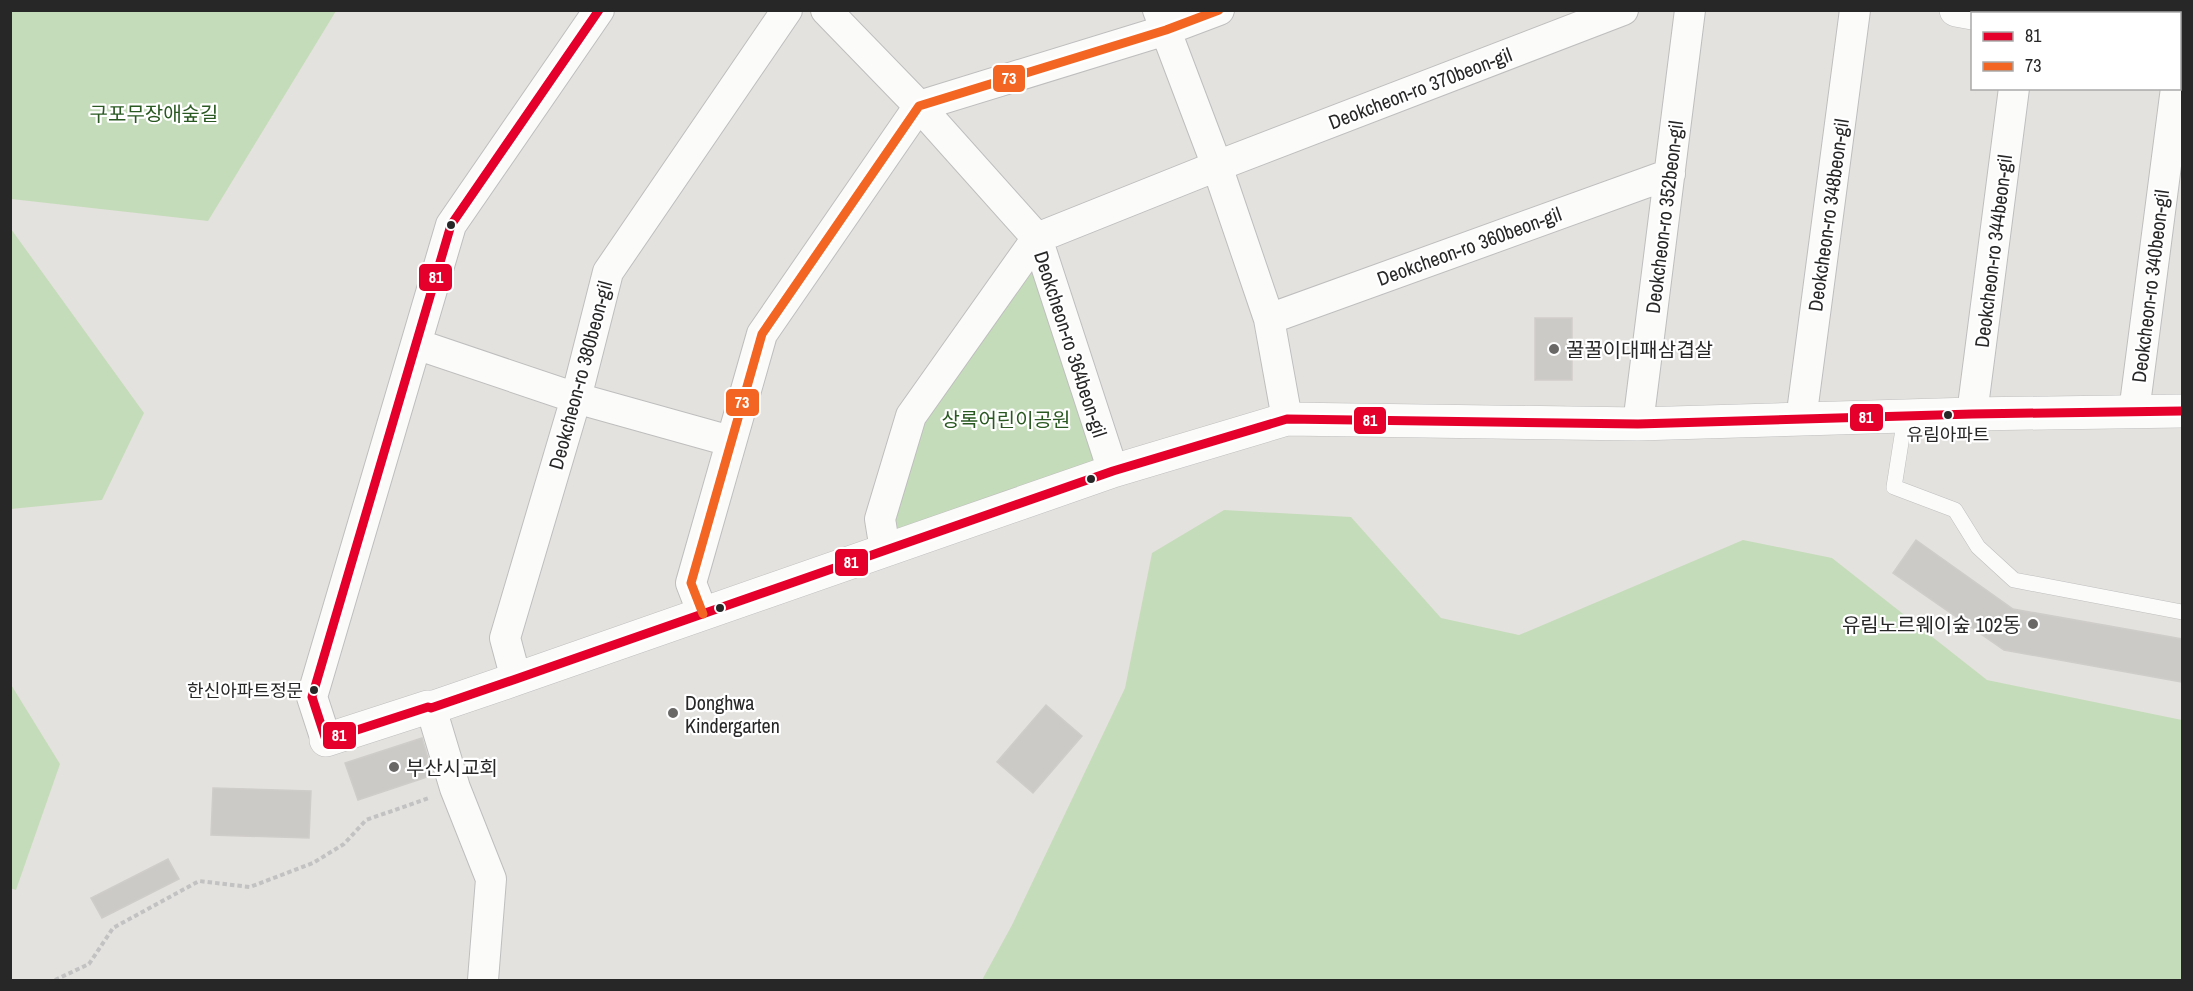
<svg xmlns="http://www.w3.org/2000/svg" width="2193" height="991" viewBox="0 0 2193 991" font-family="'Archivo Narrow','Noto Sans KR',sans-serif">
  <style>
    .education { fill: #dedacd }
    .green { fill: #c5dcba }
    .building { fill: #cccac7; stroke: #cfcdca; stroke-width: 1.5 }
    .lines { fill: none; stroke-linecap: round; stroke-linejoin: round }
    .lane-casing { stroke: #bebebe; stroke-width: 16 }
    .street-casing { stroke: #bebebe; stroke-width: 32 }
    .secondary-casing { stroke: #bebebe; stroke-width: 34 }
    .path { stroke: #c2c2c2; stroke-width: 4; stroke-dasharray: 4.5 3; stroke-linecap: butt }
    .lane { stroke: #fbfbfa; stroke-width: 15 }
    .street { stroke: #fbfbfa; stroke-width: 30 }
    .secondary { stroke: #fbfbfa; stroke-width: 33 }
    .bus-1-casing { stroke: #fff; stroke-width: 14 }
    .bus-2-casing { stroke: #fff; stroke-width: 14 }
    .bus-1 { stroke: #e4002b; stroke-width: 9 }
    .bus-2 { stroke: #f26522; stroke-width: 9 }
    .bus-dot { fill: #272727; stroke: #fff; stroke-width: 2 }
    .poi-dot { fill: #696867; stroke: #fff; stroke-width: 2 }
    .labels { text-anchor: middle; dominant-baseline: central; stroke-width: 4.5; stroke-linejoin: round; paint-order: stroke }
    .bus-label { font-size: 18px; fill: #272727; stroke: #fff }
    .street-label { font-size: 20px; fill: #272727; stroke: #fff }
    .park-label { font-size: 20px; fill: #295921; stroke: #fff }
    .poi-label { font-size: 20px; fill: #272727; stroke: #fff; text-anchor: start }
    .line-badge { stroke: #fff; stroke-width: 2 }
    .badge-label { font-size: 16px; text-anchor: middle; font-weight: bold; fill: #fff }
  </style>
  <rect width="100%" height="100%" fill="#e4e2de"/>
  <path class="education" d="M2056 11H2182V26H2180V14H2080Z"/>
  <path class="green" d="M11 10H336V11L208 221 11 199Z
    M11 229 144 413 102 500 11 509Z
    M1032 251 1102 468 891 541 915 416Z
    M1224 510 1351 517 1441 618 1519 635 1743 540 1832 558 1987 680 2182 720V980H982L1012 925 1125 688 1152 553Z
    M10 683 60 764 16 890 10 888Z"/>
  <path class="building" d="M1535 318H1572V380H1535Z
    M1916 540 2013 609 2182 639V682L2004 650 1893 573Z
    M1046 705 1082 736 1033 793 997 762Z
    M422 738 433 775 358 800 345 763Z
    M213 788 311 791 309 838 211 835Z
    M168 859 179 879 102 918 91 898Z"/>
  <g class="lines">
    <g class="lane-casing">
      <path id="lane" d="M1905 417 1894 487 1955 510 1978 547 2014 580 2182 612"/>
    </g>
    <g class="street-casing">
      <path id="street" d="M826 10 919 106 1037 238 1113 471
        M1158 10 1217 166 1269 319 1287 419
        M2180 65 2182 46
        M1269 319 1670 174
        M416 344 576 398 730 441
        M2134 412 2176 88
        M1972 414 2014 88
        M1801 420 1855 10
        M1638 424 1690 10
        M885 550 880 519 911 416 1037 238 1217 166 1623 10
        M703 614 691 583 762 334 919 106 1166 30 1219 10
        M516 679 505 638 576 398 608 272 787 10
        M431 708 455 788 491 879 483 980
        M326 740 312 697 451 225 599 10"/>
    </g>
    <g class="secondary-casing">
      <path id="secondary" d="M1956 10 1978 14
        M2180 42 2182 43
        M326 740 428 707 431 708 516 679 1113 471 1287 419 1638 424 1972 414 2182 411"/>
    </g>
    <path class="path" d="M55 980 89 964 113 928 199 881 250 887 313 863 344 844 366 820 429 798"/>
    <use href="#lane" class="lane"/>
    <use href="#street" class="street"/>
    <use href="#secondary" class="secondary"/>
    <g class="bus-1-casing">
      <path id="bus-1" d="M599 10 451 225 312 697 326 740 428 707 431 708 516 679 1113 471 1287 419 1638 424 1972 414 2182 411"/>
    </g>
    <g class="bus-2-casing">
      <path id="bus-2" d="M703 614 691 583 762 334 919 106 1166 30 1219 10"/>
    </g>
    <use href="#bus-1" class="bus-1"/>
    <use href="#bus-2" class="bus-2"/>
  </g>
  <g class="bus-dot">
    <circle cx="451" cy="225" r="5"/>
    <circle cx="1948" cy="415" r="5"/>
    <circle cx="1091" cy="479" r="5"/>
    <circle cx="720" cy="608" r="5"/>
    <circle cx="314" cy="690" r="5"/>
  </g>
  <g class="poi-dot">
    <circle cx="1554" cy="349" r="6"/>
    <circle cx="2033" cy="624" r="6"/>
    <circle cx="673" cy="713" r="6"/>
    <circle cx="394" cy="767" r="6"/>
  </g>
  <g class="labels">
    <g class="bus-label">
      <text x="1948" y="434">유림아파트</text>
      <text x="303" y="690" text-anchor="end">한신아파트정문</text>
    </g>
    <g class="street-label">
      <text transform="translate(1420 88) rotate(-21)">Deokcheon-ro 370beon-gil</text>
      <text transform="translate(1828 215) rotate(-82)">Deokcheon-ro 348beon-gil</text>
      <text transform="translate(1664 217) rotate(-83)">Deokcheon-ro 352beon-gil</text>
      <text transform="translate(1469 246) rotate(-20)">Deokcheon-ro 360beon-gil</text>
      <text transform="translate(1993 251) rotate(-83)">Deokcheon-ro 344beon-gil</text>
      <text transform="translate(2150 286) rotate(-83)">Deokcheon-ro 340beon-gil</text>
      <text transform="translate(1071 344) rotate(72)">Deokcheon-ro 364beon-gil</text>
      <text transform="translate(580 375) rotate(-75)">Deokcheon-ro 380beon-gil</text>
    </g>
    <g class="park-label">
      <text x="154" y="113">구포무장애숲길</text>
      <text x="1006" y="419">상록어린이공원</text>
    </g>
    <g class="poi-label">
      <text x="1566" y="349">꿀꿀이대패삼겹살</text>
      <text x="2021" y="624" text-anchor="end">유림노르웨이숲 102동</text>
      <text x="685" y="702">Donghwa<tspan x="685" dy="23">Kindergarten</tspan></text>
      <text x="406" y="767">부산시교회</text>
    </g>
  </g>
  <g class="line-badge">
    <rect x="992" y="64" width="34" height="29" rx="6" fill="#f26522"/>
    <rect x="418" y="263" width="35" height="29" rx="6" fill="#e4002b"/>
    <rect x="725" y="388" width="35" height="29" rx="6" fill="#f26522"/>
    <rect x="1849" y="403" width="35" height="29" rx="6" fill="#e4002b"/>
    <rect x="1353" y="406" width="34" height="29" rx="6" fill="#e4002b"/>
    <rect x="834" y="548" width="35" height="29" rx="6" fill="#e4002b"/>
    <rect x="322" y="721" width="35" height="29" rx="6" fill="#e4002b"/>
  </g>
  <g class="badge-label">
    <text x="1009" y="84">73</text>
    <text x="436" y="283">81</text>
    <text x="742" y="408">73</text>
    <text x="1866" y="423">81</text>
    <text x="1370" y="426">81</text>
    <text x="851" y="568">81</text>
    <text x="339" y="741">81</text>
  </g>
  <rect width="2193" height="991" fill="none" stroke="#272727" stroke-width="24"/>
  <rect x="1971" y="12" width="210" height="78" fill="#ffffff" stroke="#a9a9a9" stroke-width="1.5"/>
  <rect x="1983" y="32" width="30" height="9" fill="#e4002b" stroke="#a9a9a9" stroke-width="1.5"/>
  <text x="2025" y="42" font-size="18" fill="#272727">81</text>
  <rect x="1983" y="62" width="30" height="9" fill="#f26522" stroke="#a9a9a9" stroke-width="1.5"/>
  <text x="2025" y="72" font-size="18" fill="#272727">73</text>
</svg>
